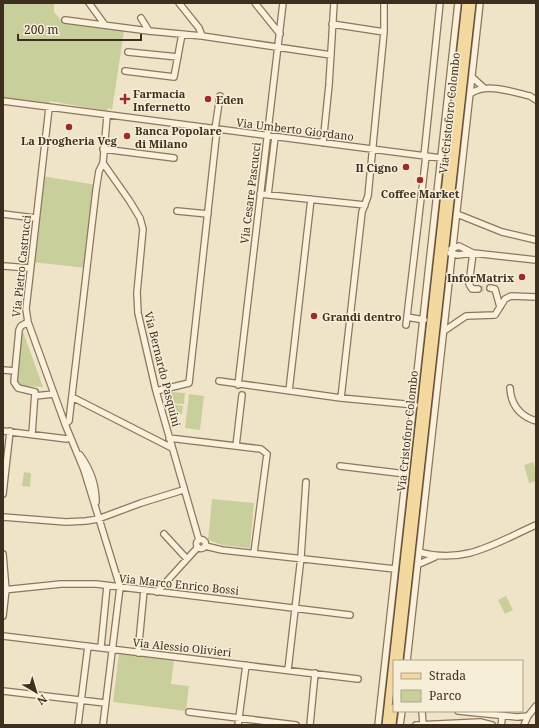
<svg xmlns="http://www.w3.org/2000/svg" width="539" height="728" viewBox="0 0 539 728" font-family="'Noto Serif',serif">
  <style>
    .green { fill: #c9cf9b }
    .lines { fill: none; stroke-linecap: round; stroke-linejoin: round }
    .minor-tunnel { stroke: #ccc0a6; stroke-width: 5.5; stroke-dasharray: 5.5 3; stroke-linecap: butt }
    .minor-casing { stroke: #8d765c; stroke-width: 8 }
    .major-casing { stroke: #5b4430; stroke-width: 9 }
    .minor { stroke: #faf1dc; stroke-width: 5.5 }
    .major { stroke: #f3d9a0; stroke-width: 7 }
    .poi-dot { fill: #9e2a2b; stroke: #f7eed8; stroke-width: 1.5 }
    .labels { text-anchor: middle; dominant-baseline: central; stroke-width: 3; stroke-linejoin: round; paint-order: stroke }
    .poi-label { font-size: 11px; font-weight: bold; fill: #3d2e20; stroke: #f7eed8; text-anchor: start }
    .street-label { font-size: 11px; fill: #3d2e20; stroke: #f7eed8 }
  </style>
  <rect width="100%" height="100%" fill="#f0e4c8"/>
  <path class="green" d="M3 3H54V12L64 23 124 31 112 110 109 108 106 111 50 101 49 108 3 101Z
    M41 176 97 185 87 268 31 262Z
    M22 329 43 387 21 386 17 382Z
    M171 392 185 393 184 404 170 403Z
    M189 394 204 396 200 430 185 428Z
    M170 404 183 406 182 414 169 413Z
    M533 462 536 470V481L529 483 524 465Z
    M24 472 31 473 30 487 22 486Z
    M212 499 254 503 250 548 222 545 208 540Z
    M506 596 513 610 505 614 498 600Z
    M119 653 174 660 171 684 189 686 186 711 113 702Z"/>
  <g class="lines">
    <path class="minor-tunnel" d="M478 289 490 288"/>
    <g class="minor-casing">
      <path id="minor" d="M89 3 105 25
        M179 3 199 28 202 36 331 55
        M255 3 280 34
        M141 18 149 31
        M65 20 149 31 202 36
        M332 24 384 32
        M128 52 178 57
        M125 71 174 77 182 34
        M472 77 484 88
        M470 94C486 82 512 92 530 96L536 100
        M3 101 441 158
        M49 108 26 309 28 322 65 424 84 470 120 587 103 725
        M107 116 103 163 129 200 140 218 143 229 137 293 138 313 156 391 199 540
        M215 129 220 96
        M323 143 329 85 334 3
        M103 149 174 158
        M424 156 440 3
        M260 194 365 205
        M268 195 275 137
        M177 211 208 214
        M3 214 35 218
        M457 214 502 232 536 240
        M451 249 459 246 473 253
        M450 253 458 255 473 253 536 260
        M473 253 469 284 472 289H478
        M3 266 30 268
        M490 288 495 289 500 307
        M407 317 424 320
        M28 322 21 326 19 330 14 382 18 388 35 392 32 434
        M406 325 426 156
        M444 331 466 316 495 315 505 299 511 296 536 297
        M3 370 15 371
        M219 381 341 398 415 405
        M238 385 283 3
        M510 388C511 405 520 416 536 421
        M156 391 189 383 217 129
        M289 391 311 199
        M35 396 54 394
        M72 397 172 448
        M341 398 362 212 368 196 384 32V3
        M65 424 69 421 96 190 99 171 103 163
        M3 431 67 439 70 437
        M169 438 261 449 267 454 254 553
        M236 446 242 395
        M80 455C91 470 96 484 96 502
        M340 466 406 474
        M3 494 10 431
        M3 517 66 522 86 521 98 519 141 503 183 490
        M164 534 187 559
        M196.5 544a4.5 4.5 0 1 1 9 0a4.5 4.5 0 1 1-9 0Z
        M205 546 222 550 395 569
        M419 552C465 565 495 543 536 525
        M3 554 6 590 3 616
        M419 564 435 557
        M3 590 61 584H96L350 615
        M157 592 198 547
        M3 636 358 679
        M101 647 107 586
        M138 653 144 590
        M407 661 480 3
        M288 670 301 557 306 482
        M3 691 105 703
        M422 711 423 725
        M458 711 517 717 528 716
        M189 712 296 725
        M78 725 88 646
        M238 725 246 665
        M310 725 315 673
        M378 725 458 3
        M400 725 402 711
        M416 725 480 722 492 725
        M501 725 502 720 501 716
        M524 725 528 716 536 706"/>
    </g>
    <g class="major-casing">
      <path id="major" d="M399 661 472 3
        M386 725 466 3
        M392 725 394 708"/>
    </g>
    <use href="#minor" class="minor"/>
    <use href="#major" class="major"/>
  </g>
  <g class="poi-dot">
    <path d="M123 93h4v4h4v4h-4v4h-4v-4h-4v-4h4z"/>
    <circle cx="208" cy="99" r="4"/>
    <circle cx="69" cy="127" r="4"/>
    <circle cx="127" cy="136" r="4"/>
    <circle cx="406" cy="167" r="4"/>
    <circle cx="420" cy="180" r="4"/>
    <circle cx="522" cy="277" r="4"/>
    <circle cx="314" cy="316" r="4"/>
  </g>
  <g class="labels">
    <g class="poi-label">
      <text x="133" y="93">Farmacia<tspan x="133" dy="13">Infernetto</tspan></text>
      <text x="216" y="99">Eden</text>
      <text x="135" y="130">Banca Popolare<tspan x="135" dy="13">di Milano</tspan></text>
      <text x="69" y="140" text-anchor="middle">La Drogheria Veg</text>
      <text x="398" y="167" text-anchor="end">Il Cigno</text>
      <text x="420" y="193" text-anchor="middle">Coffee Market</text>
      <text x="514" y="277" text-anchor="end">InforMatrix</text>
      <text x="322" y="316">Grandi dentro</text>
    </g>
    <g class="street-label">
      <text transform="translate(449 113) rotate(-84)">Via Cristoforo Colombo</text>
      <text transform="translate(295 129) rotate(7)">Via Umberto Giordano</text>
      <text transform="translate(250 193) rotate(-83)">Via Cesare Pascucci</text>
      <text transform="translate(21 266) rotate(-84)">Via Pietro Castrucci</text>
      <text transform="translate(163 369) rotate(76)">Via Bernardo Pasquini</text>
      <text transform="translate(407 431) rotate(-84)">Via Cristoforo Colombo</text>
      <text transform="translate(179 584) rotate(6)">Via Marco Enrico Bossi</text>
      <text transform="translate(182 647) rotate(6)">Via Alessio Olivieri</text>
    </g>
  </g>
  <rect width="539" height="728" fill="none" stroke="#3d2e20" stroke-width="8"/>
  <rect x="393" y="660" width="130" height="52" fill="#f7eed8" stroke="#ada18e"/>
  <rect x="401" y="673" width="20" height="6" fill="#f3d9a0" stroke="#ada18e"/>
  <text x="429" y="680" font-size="12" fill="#3d2e20">Strada</text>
  <rect x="401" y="690" width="20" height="12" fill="#c9cf9b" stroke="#ada18e"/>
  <text x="429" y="700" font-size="12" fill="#3d2e20">Parco</text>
  <g transform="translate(36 692) rotate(142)" stroke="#f7eed8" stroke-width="3" paint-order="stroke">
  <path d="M0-3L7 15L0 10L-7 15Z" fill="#3d2e20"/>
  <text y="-6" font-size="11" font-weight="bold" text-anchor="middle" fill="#3d2e20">N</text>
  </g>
  <path d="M18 34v6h123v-6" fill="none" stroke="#3d2e20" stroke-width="2"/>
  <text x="24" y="34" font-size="12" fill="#3d2e20" stroke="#f7eed8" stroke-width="3" paint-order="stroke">200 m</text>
</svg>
